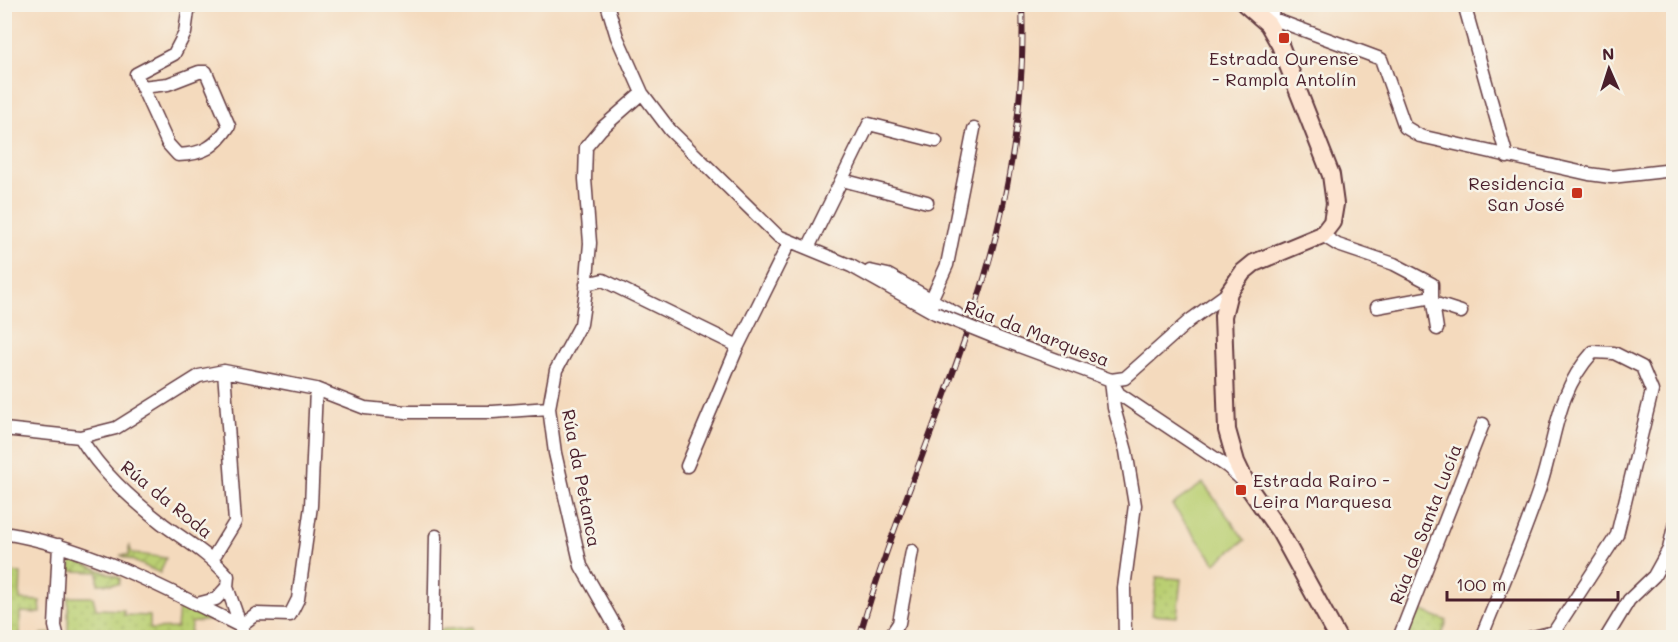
<svg xmlns="http://www.w3.org/2000/svg" width="1678" height="642" viewBox="0 0 1678 642" font-family="Mali,sans-serif">
  <style>
    .grass { fill: url(#grass-dots); stroke: #82774e; stroke-width: 1.5 }
    .garden { fill: url(#garden-furrows); stroke: #82774e; stroke-width: 1.5 }
    .pitch { fill: #bacf72; stroke: #82774e; stroke-width: 1.5 }
    .lines { fill: none; stroke-linecap: round; stroke-linejoin: round }
    .street-casing { stroke: #643b41; stroke-width: 15 }
    .secondary-casing { stroke: #643b41; stroke-width: 20 }
    .street { stroke: #fff; stroke-width: 12 }
    .secondary { stroke: #fde4d0; stroke-width: 16 }
    .rail-casing { stroke: #4a1f2b; stroke-width: 6 }
    .rail { stroke: #f7f3e8; stroke-width: 4; stroke-dasharray: 11; stroke-linecap: butt }
    .street-bridge-casing { stroke: #643b41; stroke-width: 15; stroke-linecap: butt }
    .street-bridge { stroke: #fff; stroke-width: 12 }
    .poi-dot { fill: #c8321e; stroke: #f7f3e8; stroke-width: 2 }
    .labels { text-anchor: middle; dominant-baseline: central; stroke-width: 5; stroke-linejoin: round; paint-order: stroke }
    .poi-label { font-size: 18px; fill: #4a1f2b; stroke: #f7f3e8 }
    .street-label { font-size: 18px; fill: #4a1f2b; stroke: #f7f3e8 }
  </style>
  <defs>
    <pattern id="grass-dots" width="8" height="8" patternUnits="userSpaceOnUse" patternTransform="scale(1.5)"><rect width="8" height="8" fill="#bacf72"/><path d="M2 2h.1M6 6h.1" fill="none" stroke="#a1b163" stroke-width="1.8" stroke-linecap="round"/></pattern>
    <pattern id="garden-furrows" width="10" height="10" patternUnits="userSpaceOnUse" patternTransform="scale(1.5)"><rect width="10" height="10" fill="#bacf72"/><path d="M-1 1l2-2M0 10L10 0M9 11l2-2" fill="none" stroke="#a1b163"/></pattern>
  </defs>
  <rect width="100%" height="100%" fill="#f7f3e8"/>
  <filter id="ink" filterUnits="userSpaceOnUse"><feTurbulence type="fractalNoise" baseFrequency=".0167" numOctaves="2"/><feDisplacementMap in="SourceGraphic" scale="12" xChannelSelector="R" yChannelSelector="G"/><feConvolveMatrix kernelMatrix="1 2 1 2 8 2 1 2 1" color-interpolation-filters="sRGB"/></filter>
  <filter id="wash" filterUnits="userSpaceOnUse"><feTurbulence type="fractalNoise" baseFrequency=".008" numOctaves="4" result="noise"/><feDisplacementMap in="SourceGraphic" scale="24" xChannelSelector="R" yChannelSelector="G"/><feGaussianBlur stdDeviation="1.35" result="paint"/><feColorMatrix in="noise" values="0 0 0 0 0 0 0 0 0 0 0 0 0 0 0 0 0 1.4 0 .05"/><feComposite in="paint" operator="in"/></filter>
  <g filter="url(#wash)">
    <rect width="100%" height="100%" fill="#f4dabd"/>
    <path class="grass" d="M5 572 21 573 20 600 40 601 41 613 20 612V637H5Z
      M1157 577 1181 579 1177 617 1152 615Z
      M68 597H93L96 609 124 610V615L150 616V629L177 628 179 607 211 620 191 623 190 637 43 638 42 634 68 633Z
      M1417 609 1447 621 1441 637 1406 638Z
      M473 627 474 637 435 638 437 630Z"/>
    <path class="garden" d="M129 545 132 553 166 558 160 573 120 555H129Z
      M72 559 120 578 119 584H98V572L70 571Z"/>
    <path class="pitch" d="M1203 483 1245 540 1215 563 1172 505Z"/>
  </g>
  <g filter="url(#ink)">
    <g class="lines">
      <g class="street-casing">
        <path id="street" d="M607 4 617 37 642 93 670 130 778 236 851 266 935 313
          M1464 4 1507 157
          M1271 18 1381 59 1405 127 1420 136 1589 174 1611 177 1674 170
          M1269 23 1275 4
          M142 87 168 84 199 72H206L229 126C215 147 204 154 178 155L168 144 136 74 174 54 185 33 189 4
          M842 180 927 202
          M1322 235 1338 245 1394 264 1432 284V297L1377 307
          M808 248 869 124 936 141
          M870 271 888 275 957 314
          M586 284 603 280 738 346
          M1432 297 1437 329
          M931 300 947 265 974 129
          M1433 303 1461 312
          M992 336 1111 380 1125 378 1189 321 1229 292
          M1111 380 1114 408 1126 451 1135 505 1124 588 1125 638
          M1113 384 1119 394 1228 467 1242 480
          M4 429 80 437 116 428 199 376 224 371 316 389 365 408 406 412H493L549 408
          M80 437C101 472 131 499 163 524 186 541 209 554 228 576L227 587 245 638
          M687 466 738 346 790 241
          M4 533C89 547 164 588 240 626
          M213 558 235 522 224 371
          M197 604 216 599 227 587
          M240 626 256 614 290 615 298 599 311 506 316 389
          M58 638 55 626 59 545
          M434 638 436 536
          M622 638 581 566 555 453 549 408 556 370 581 324 586 290 590 243 585 179 586 147 601 129 642 93
          M889 638 899 623 912 551
          M1399 638 1483 424
          M1481 638C1501 588 1523 538 1540 487 1557 436 1555 394 1593 352L1614 353 1642 367 1652 391 1617 535 1554 632 1529 638
          M1606 638 1629 600 1654 576 1669 549 1674 526"/>
      </g>
      <g class="secondary-casing">
        <path id="secondary" d="M1245 4 1268 24 1280 45 1331 175 1335 204 1332 222 1322 235 1254 263 1243 272 1229 292 1223 316 1227 430 1236 462 1247 485 1280 532 1338 638"/>
      </g>
      <use href="#street" class="street"/>
      <use href="#secondary" class="secondary"/>
      <g class="rail-casing">
        <path id="rail" d="M859 638C891 525 940 419 975 308 1007 210 1026 108 1022 4"/>
      </g>
      <use href="#rail" class="rail"/>
      <g class="street-bridge-casing">
        <path id="street-bridge" d="M935 313 992 336"/>
      </g>
      <use href="#street-bridge" class="street-bridge"/>
    </g>
  </g>
  <g class="poi-dot">
    <rect x="1278" y="32" width="12" height="12" rx="3"/>
    <rect x="1571" y="187" width="12" height="12" rx="3"/>
    <rect x="1235" y="484" width="12" height="12" rx="3"/>
  </g>
  <g class="labels">
    <g class="poi-label">
      <text x="1284" y="58">Estrada Ourense<tspan x="1284" dy="21">- Rampla Antolín</tspan></text>
      <text x="1565" y="183" text-anchor="end">Residencia<tspan x="1565" dy="21">San José</tspan></text>
      <text x="1253" y="480" text-anchor="start">Estrada Rairo -<tspan x="1253" dy="21">Leira Marquesa</tspan></text>
    </g>
    <g class="street-label">
      <text transform="translate(1037 333) rotate(21)">Rúa da Marquesa</text>
      <text transform="translate(582 478) rotate(79)">Rúa da Petanca</text>
      <text transform="translate(167 499) rotate(39)">Rúa da Roda</text>
      <text transform="translate(1425 524) rotate(-69)">Rúa de Santa Lucía</text>
    </g>
  </g>
  <rect width="1678" height="642" fill="none" stroke="#f7f3e8" stroke-width="24"/>
  <g transform="translate(1609 69) rotate(357)" stroke="#f7f3e8" stroke-width="4.5" paint-order="stroke">
  <path d="M0-4.5L10 22L0 15L-10 22Z" fill="#4a1f2b"/>
  <text y="-9" font-size="16" font-weight="bold" text-anchor="middle" fill="#4a1f2b">N</text>
  </g>
  <path d="M1447 591v9h171v-9" fill="none" stroke="#4a1f2b" stroke-width="3"/>
  <text x="1456" y="591" font-size="18" fill="#4a1f2b" stroke="#f7f3e8" stroke-width="4.5" paint-order="stroke">100 m</text>
</svg>
